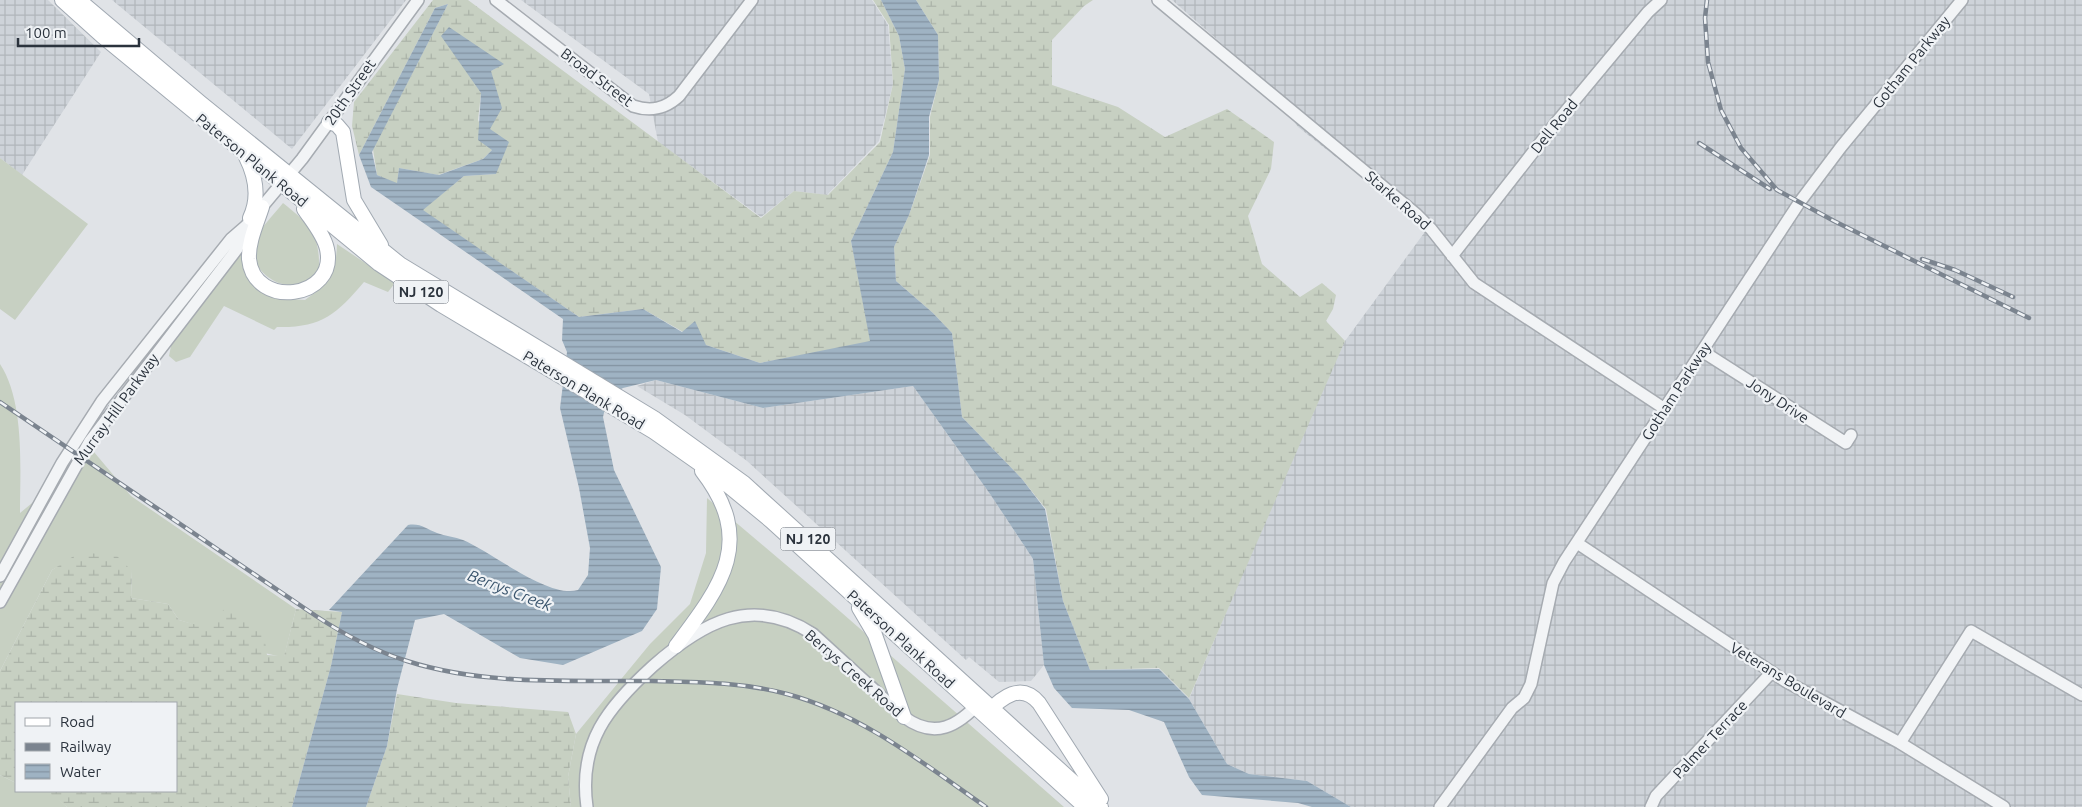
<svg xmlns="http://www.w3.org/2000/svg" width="2082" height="807" viewBox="0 0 2082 807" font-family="Ubuntu,sans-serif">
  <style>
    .industrial { fill: url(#industrial-grid) }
    .grass { fill: #c7d0c2 }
    .wetland { fill: url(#wetland-marsh) }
    .water { fill: url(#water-rules) }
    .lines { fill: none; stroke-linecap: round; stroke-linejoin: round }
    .minor-casing { stroke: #a6abb1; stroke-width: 14 }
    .major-casing { stroke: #a1a9b2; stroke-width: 16 }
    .minor { stroke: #f2f4f6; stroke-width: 11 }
    .major { stroke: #fff; stroke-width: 14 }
    .rail-casing { stroke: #7b848f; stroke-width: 4.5 }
    .rail { stroke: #eff2f5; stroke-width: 2.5; stroke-dasharray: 8; stroke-linecap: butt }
    .labels { text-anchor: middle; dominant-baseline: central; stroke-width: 4.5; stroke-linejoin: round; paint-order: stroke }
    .shield { fill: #eff2f5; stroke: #666c74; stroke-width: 1 }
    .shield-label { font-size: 14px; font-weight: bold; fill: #2b333d }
    .street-label { font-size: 15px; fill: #2b333d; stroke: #eff2f5 }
    .water-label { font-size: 16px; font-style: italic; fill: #39546c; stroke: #eff2f5 }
  </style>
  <defs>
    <pattern id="industrial-grid" width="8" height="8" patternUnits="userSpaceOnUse" patternTransform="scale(1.25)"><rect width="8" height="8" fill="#ced3d9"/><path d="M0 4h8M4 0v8" fill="none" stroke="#b1b6bb"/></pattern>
    <pattern id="wetland-marsh" width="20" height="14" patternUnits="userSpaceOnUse" patternTransform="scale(1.25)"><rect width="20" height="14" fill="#c7d0c2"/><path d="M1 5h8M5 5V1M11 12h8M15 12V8" fill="none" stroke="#abb3a8"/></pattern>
    <pattern id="water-rules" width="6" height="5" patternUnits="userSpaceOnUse" patternTransform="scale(1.25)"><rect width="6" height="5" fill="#9fb3c3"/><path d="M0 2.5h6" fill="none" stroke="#8292a0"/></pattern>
  </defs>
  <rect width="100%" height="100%" fill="#e0e3e7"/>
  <path class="industrial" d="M0 0H48L101 52 22 175 0 158Z
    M112 0H406L292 149Z
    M521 0H872L888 25 893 84 879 141 827 195 794 191 761 217 658 142 649 94Z
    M1172 0H2082V807H1351L1307 781 1249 774 1227 764 1189 699 1308 421 1345 341 1427 229 1298 127 1270 86Z
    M656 380 763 408 913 386 990 494 1033 559 1044 665 1031 681 999 682 969 657 966 660 747 461 685 415 637 386Z"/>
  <path class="grass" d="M0 158 88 224 15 320 0 309Z
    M283 203C309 224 320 233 319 269 315 273 310 279 305 282 281 294 248 270 254 244 258 229 274 215 283 203Z
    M337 244 395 283 388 292 364 282C336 315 321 328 277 327L274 330 224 306 190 357 176 362 169 356 171 346 242 250 248 275 275 298 305 300C329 283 336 275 337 244Z
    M0 364C25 402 20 469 20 513L94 452 131 496 296 609 284 657C247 652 214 630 179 620L168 604 131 598 132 571 61 565 52 570 0 671Z
    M707 498 818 592 1064 807H571L568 777 576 734 650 644 690 604 706 553Z
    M0 775 16 783V791H49L67 807H0Z"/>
  <path class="wetland" d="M433 0H468L761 218 794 191 828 195 880 142 893 84 889 25 873 0H881L899 36 905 69 893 152 851 241 871 342 760 363 706 345 643 309 579 317 422 210 464 176 496 174 490 129 491 71 503 64 471 77 481 93 478 120 492 150 483 159 438 175 399 168 397 184 377 175 373 149 448 4 435 8 359 155 352 126 354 102Z
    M916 0H1093L1084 6 1052 40V85L1118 107 1165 137 1227 109 1274 142 1271 169 1248 216 1262 264 1300 297 1322 283 1336 295 1333 309 1326 321 1345 341 1189 698 1159 668 1090 670 1063 601 1046 509 1022 479 962 417 952 333 933 313 896 281 894 247 909 215 930 155V117L939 80 938 35Z
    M80 552 117 556 132 571 131 598 168 604 179 620 204 627 227 607 264 633 267 655 284 656 296 609 342 612 331 666 292 807H67L47 791H176V703H16V783L0 775V671L52 570Z
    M397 694 456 703 568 712 576 734 568 777 571 807H366L387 746Z"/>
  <path class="water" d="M881 0H916L938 35 939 80 929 117V155L909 215 894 247 896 281 933 313 952 333 962 417 1022 479 1045 509 1063 601 1090 670 1159 669 1189 699 1227 764 1249 774 1307 781 1351 807H1312L1298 803 1202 795 1189 777 1164 722 1129 710 1072 708 1054 688 1044 665 1033 559 990 494 913 386 763 408 656 380 623 388 608 396 603 417 614 470 661 567 657 609 642 631 563 665 520 658 444 614 415 620 397 689 387 746 366 807H292L331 666 342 612 329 610 408 525C421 523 426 529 437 533 445 536 455 537 463 540 490 551 549 599 578 590L588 575 590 548 579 488 560 408 567 352 562 340 563 319 371 187 359 155 435 8 448 4 372 152 377 175 397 183 399 168 439 175 483 159 492 150 478 140 481 93 441 36 449 27 504 64 491 71 502 108 490 129 509 142 496 174 464 176 423 210 579 317 643 309 682 332 695 321 706 345 760 363 870 341 851 241 893 152 905 69 899 36Z"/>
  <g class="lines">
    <g class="minor-casing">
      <path id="minor" d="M496 0 633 106C651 112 665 109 679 96L752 0
        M1158 0 1416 214 1431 229 1474 283 1665 409
        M1452 256 1555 124 1648 12 1661 0
        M1702 351 1846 443 1851 435
        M1577 543 1785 681 1900 743 2004 807
        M0 576 62 463 102 401 231 239 246 226 302 159 418 0
        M0 602 90 441 237 249 245 229
        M1900 743 1971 631 2082 695
        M587 807C578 743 608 707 653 666 702 623 751 594 813 634L904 717C935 740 958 726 981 701
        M1440 807 1512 708 1524 698 1531 684 1553 583 1564 562 1799 203 1841 147 1962 0
        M1651 807 1656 796 1771 673"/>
    </g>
    <g class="major-casing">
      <path id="major" d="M62 0 102 36 379 264 441 305 654 432 714 474 771 521 1085 807
        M79 0 201 103 400 264 654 418 744 483 1101 807
        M329 122 337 125 343 132 354 200 381 245
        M246 157C256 177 260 197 250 218
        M262 207C257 223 248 242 249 259 254 310 338 299 327 249 324 235 312 221 304 209
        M859 608 875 635 904 717
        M676 646C722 585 756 541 702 471
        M987 713C1002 697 1021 682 1039 703L1101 799"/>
    </g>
    <use href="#minor" class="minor"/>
    <use href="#major" class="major"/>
    <g class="rail-casing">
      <path id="rail" d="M1707 0 1705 18 1708 62 1721 110 1741 148 1777 190 1834 221 2029 318
        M1699 143 1770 189
        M1922 259 1955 270 2013 297
        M0 402 316 616C345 635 375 651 407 661 485 686 571 680 652 681 697 682 742 682 787 694 862 714 924 764 986 807"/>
    </g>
    <use href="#rail" class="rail"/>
  </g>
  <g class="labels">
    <g class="shield">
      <rect x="393.5" y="280.5" width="55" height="23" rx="4"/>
      <rect x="780.5" y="527.5" width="55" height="23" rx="4"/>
    </g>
    <g class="shield-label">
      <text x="421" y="292">NJ 120</text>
      <text x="808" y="539">NJ 120</text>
    </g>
    <g class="street-label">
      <text transform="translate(1911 62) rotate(-51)">Gotham Parkway</text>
      <text transform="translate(597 77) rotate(37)">Broad Street</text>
      <text transform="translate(350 92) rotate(-55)">20th Street</text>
      <text transform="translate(1554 126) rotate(-51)">Dell Road</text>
      <text transform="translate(252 160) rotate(39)">Paterson Plank Road</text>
      <text transform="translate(1398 200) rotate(41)">Starke Road</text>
      <text transform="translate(584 390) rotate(31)">Paterson Plank Road</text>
      <text transform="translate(1676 391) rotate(-57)">Gotham Parkway</text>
      <text transform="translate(1778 400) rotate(33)">Jony Drive</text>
      <text transform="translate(116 409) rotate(-54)">Murray Hill Parkway</text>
      <text transform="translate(901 639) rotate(42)">Paterson Plank Road</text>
      <text transform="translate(854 673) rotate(41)">Berrys Creek Road</text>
      <text transform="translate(1788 680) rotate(31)">Veterans Boulevard</text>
      <text transform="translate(1710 739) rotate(-47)">Palmer Terrace</text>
    </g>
    <g class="water-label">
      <text transform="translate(510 590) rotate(21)">Berrys Creek</text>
    </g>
  </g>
  <rect x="15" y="702" width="162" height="90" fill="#eff2f5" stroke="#a1a6ab"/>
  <rect x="25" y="718" width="25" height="8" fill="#ffffff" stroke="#a1a6ab"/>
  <text x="60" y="727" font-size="15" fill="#2b333d">Road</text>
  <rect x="25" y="743" width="25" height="8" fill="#7b848f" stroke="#a1a6ab"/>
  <text x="60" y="752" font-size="15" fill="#2b333d">Railway</text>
  <rect x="25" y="764" width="25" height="15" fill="url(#water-rules)" stroke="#a1a6ab"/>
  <text x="60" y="777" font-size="15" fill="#2b333d">Water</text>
  <path d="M18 38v8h121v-8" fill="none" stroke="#2b333d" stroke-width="2.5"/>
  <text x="25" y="38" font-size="15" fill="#2b333d" stroke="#eff2f5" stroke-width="4" paint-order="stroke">100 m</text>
</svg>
